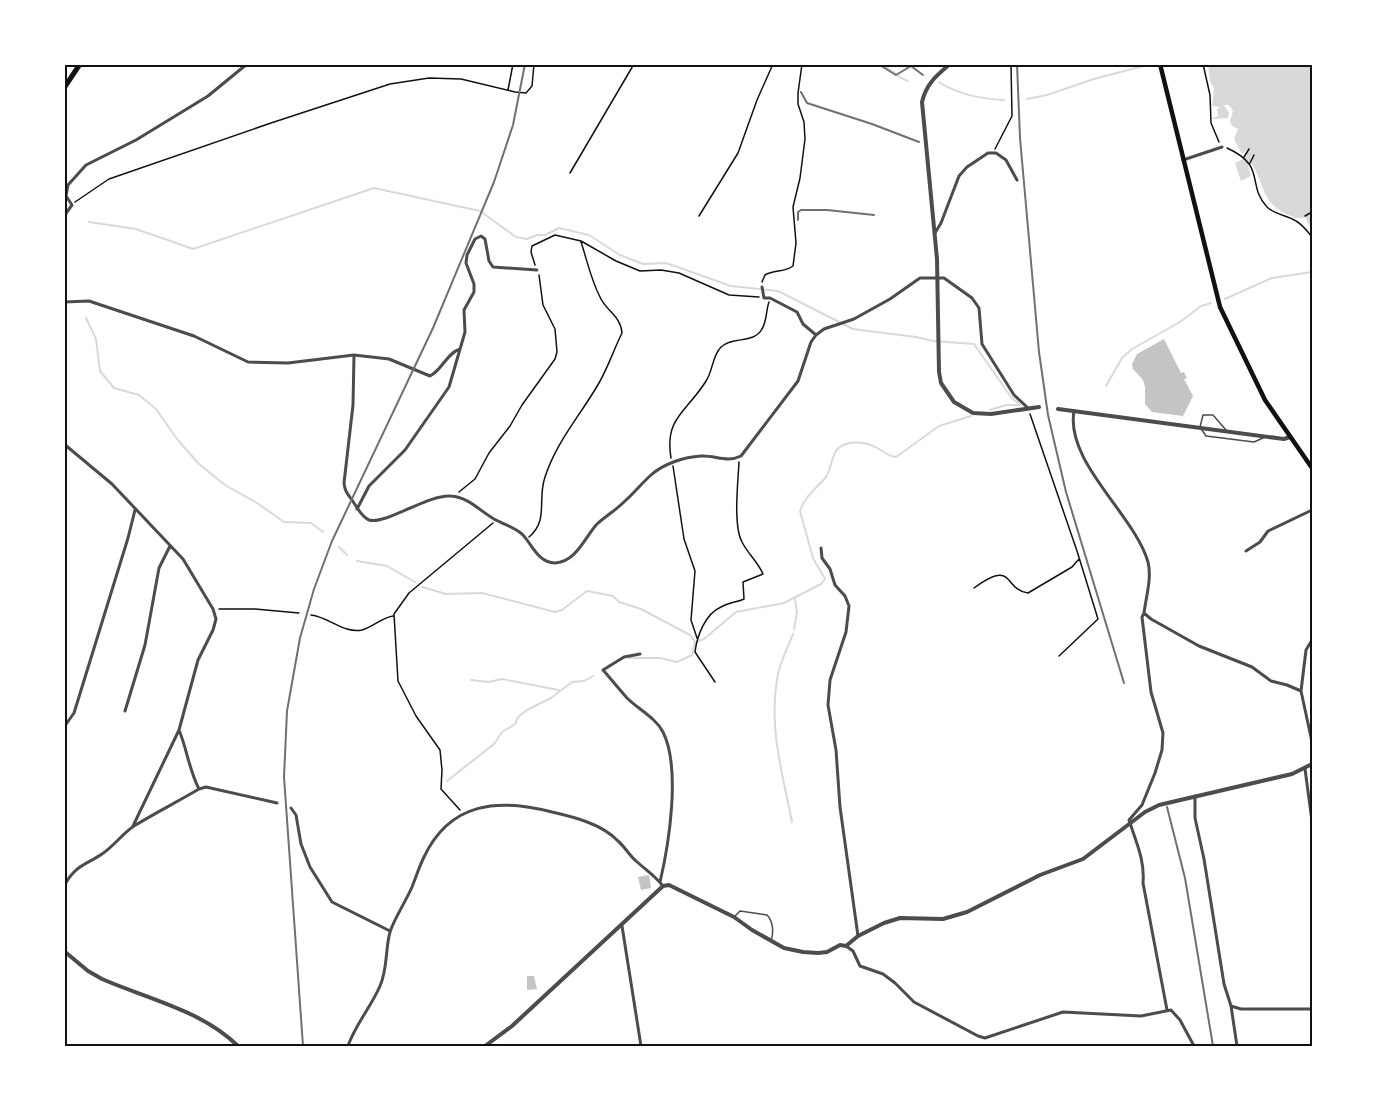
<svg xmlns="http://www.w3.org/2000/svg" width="1377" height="1111" viewBox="0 0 1377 1111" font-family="Mulish,sans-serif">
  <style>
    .water { fill: #d9d9d9 }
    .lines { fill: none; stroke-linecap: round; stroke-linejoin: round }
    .stream { stroke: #d9d9d9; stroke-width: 2 }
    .building { fill: #c4c4c4 }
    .path { stroke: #111; stroke-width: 1.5 }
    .service { stroke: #4c4c4c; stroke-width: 1.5 }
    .minor { stroke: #4c4c4c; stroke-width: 3 }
    .tertiary { stroke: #4c4c4c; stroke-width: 4 }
    .primary { stroke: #111; stroke-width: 4.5 }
    .motorway { stroke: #111; stroke-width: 5 }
    .rail { stroke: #707070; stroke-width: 2 }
    .neatline { fill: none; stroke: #111; stroke-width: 2 }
  </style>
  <rect width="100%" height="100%" fill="#fff"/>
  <path class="water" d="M1208 65H1312V231L1305 217C1297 220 1293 217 1286 214 1260 201 1265 183 1251 163L1254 154 1248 165 1251 176 1241 181 1235 163 1245 158 1249 148 1242 154 1234 139 1238 129 1232 126 1230 121 1233 111 1229 105H1224L1229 113 1228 118 1213 119V118L1218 116 1217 109 1220 107 1212 106 1214 88 1210 81Z"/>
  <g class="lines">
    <path class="stream" d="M880 64C892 69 898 78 908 81
      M939 82C957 94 983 99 1004 100
      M1027 99 1047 95 1094 79 1151 64
      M89 222 136 229 193 249 374 188 480 211 516 237 527 239 537 235H545L559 228 589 235 620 255 643 264 666 263 731 286 778 291 853 329 916 337 933 341 974 344 1011 397 1020 405
      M1225 299 1272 278 1312 272
      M86 318 96 339 100 371 114 388 139 395 156 409 177 439 199 464 225 485 257 503 284 522 311 523 323 532
      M1106 386 1122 358 1132 349 1180 322 1201 306 1211 303
      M990 410 1006 405H1019
      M339 547 347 555
      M357 561 387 566 415 582
      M422 587 446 594 482 593 555 612 562 610 587 591 613 596 619 602 641 609 690 635 695 642
      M794 629 797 613 795 599
      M695 642 704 639 736 612 784 603 821 584 825 579 813 558 800 511C804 497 817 488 826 477 831 470 831 459 836 451 845 438 868 442 879 449 886 453 887 456 896 457L939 426 971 416
      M629 658H660L677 662 692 655 695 642
      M471 680 489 682 502 679 559 690
      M447 781 494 744 502 732 515 724 518 717 527 710 551 698 572 682 584 681 593 676
      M792 822C782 771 768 727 778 674 781 660 788 647 793 634"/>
  </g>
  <path class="building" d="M1164 339 1181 373 1184 372 1187 378 1184 379 1193 396 1183 416 1152 412 1145 404V387L1143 380 1133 369 1132 364 1137 354Z
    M649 875 651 888 641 890 638 877Z
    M527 976H534L537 989 527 990Z"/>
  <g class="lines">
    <path class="path" d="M1203 64 1210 95 1211 123 1219 142
      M508 90 513 64
      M1227 148C1267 166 1246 184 1267 207 1275 215 1287 215 1296 221 1302 224 1308 232 1312 237
      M995 149 1012 116 1011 64
      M1244 157 1249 149
      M1250 163 1254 155
      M570 173 634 64
      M75 202 109 179 271 123 390 84 429 78 461 79 515 92 526 93 532 86 534 64
      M699 216 738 153 757 100 773 64
      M1305 216 1312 212
      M535 265 531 252 532 246 555 235 581 241 616 261 640 271 661 270 679 273 729 295 759 297
      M762 282 765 275C774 270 786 272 793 266L796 243 793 207 800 178 805 139 804 122 798 104V93L802 64
      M1030 414 1077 551 1098 619 1059 656
      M671 458C664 417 688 411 706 381 713 371 712 356 721 347 733 336 754 344 762 329 767 321 766 310 769 302
      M673 466 684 539 695 571 691 620 697 638
      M459 492 475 479 489 453 510 426 522 405 555 359 557 352 555 329 543 305 539 275
      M529 537C549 520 537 500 545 477 556 443 578 418 596 388 607 371 613 351 622 333 621 316 606 311 600 297 591 280 587 260 581 242
      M974 588C1015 558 1003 590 1028 593L1072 567 1079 559
      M219 609H255L299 613
      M311 615C329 617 344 634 362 630 373 627 381 618 393 616
      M715 682 695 652C697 636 705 614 721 607 728 603 737 602 744 599L743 582 763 574C758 562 748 554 742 542 733 526 738 482 739 462
      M460 810 441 789 442 770 440 750 416 716 398 681 394 614 409 593 493 523"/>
    <path class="service" d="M1226 430 1213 415H1203L1200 427 1206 436 1254 442 1263 438
      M734 917 740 911 767 915C773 921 774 932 771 941"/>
    <path class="minor" d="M1183 160 1222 147
      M64 216 72 205 66 196 68 185 86 165 136 140 208 96 247 64
      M935 233 941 223 959 176 967 167 988 153H996L1006 160 1017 180
      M762 287 764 298H770L797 312 803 324 816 335
      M64 302 89 301 194 336 248 362 288 363 354 355 353 405 344 483C345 493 349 495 354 503 358 509 362 517 369 520 386 525 428 494 451 496 468 497 480 511 494 519 503 524 514 527 522 534 532 544 538 563 555 563 576 562 585 537 597 524 606 516 616 510 625 501 634 493 642 483 651 475 663 464 684 457 701 456 715 455 727 463 741 456L798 381 811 342 816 335 824 329 854 319 890 299 920 278H944L972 298 979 308 982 344 1014 395 1028 408
      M354 355 389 359 430 376C442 370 447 353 460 349
      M1074 411C1065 462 1134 514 1148 562 1152 578 1146 597 1144 613L1151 619 1199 646 1252 667 1271 681 1287 685 1301 691 1312 742
      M64 444 112 484 183 559 213 609 216 619 213 630 198 660 179 730 133 826
      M357 509 369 486 405 450 449 387 465 332 464 310 474 292V284L466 263 467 255 475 239 481 236 485 239 489 261 493 267 537 270
      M821 548 822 558 830 569 835 585 845 596 849 606 846 632 830 680 828 705 836 750 840 807 858 936
      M1246 551 1260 542 1268 531 1312 510
      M1144 613 1142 617 1151 692 1163 733 1162 750 1155 773 1142 805 1129 820C1136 842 1145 860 1143 883L1167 1010
      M640 654 624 657 603 670C611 679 619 689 627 698 638 709 656 718 663 732 681 768 669 844 660 882
      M1301 691 1306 650 1312 640
      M125 711 145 645 159 568 170 546
      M64 727 74 713 128 538 135 510
      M1305 769 1312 821
      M199 789 206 787 277 803
      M1195 796V818L1204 859 1224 984 1231 1006 1237 1046
      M291 808 296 815 301 844 310 867 332 902 390 931
      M64 886C75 865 86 865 102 854 114 846 122 834 134 826 155 813 177 802 199 789 189 770 187 749 179 730
      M622 926 641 1046
      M846 946 853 951 860 966 883 974 895 983 914 1002 978 1036 985 1038 1063 1012 1141 1016 1171 1010 1180 1020 1194 1046
      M1231 1006 1241 1009H1312
      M348 1046C355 1025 371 1007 380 986 388 968 385 950 390 932 394 919 406 901 412 887 416 877 419 867 424 857 450 802 498 798 552 812 574 817 602 824 618 841 625 847 629 855 636 861 646 870 655 876 663 886"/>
    <path class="tertiary" d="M950 64C936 76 926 84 922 102L937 259 939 372 941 383 954 402 973 413 991 414 1039 407
      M1058 409 1284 439 1290 437
      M64 951 88 971 102 979C148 999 201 1010 238 1046
      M485 1046 512 1026 663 886 669 885 734 917 752 930 784 948 803 952 818 953 827 952 840 945 846 946 858 936 884 923 900 918 943 919 967 912 1040 875 1083 859 1145 812 1159 805 1292 774 1312 764"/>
    <path class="primary" d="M1160 64 1220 307 1265 400 1312 468"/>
    <path class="motorway" d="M64 88 80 64"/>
    <path class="rail" d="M878 64 896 75 911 66 923 75
      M1017 64 1020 138 1039 352 1048 415 1066 492 1124 683
      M801 92 807 103 872 124 919 142
      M798 220V212L801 210H827L874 215
      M1167 807 1185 878 1213 1046
      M303 1046 284 777 287 711 300 638 314 589 332 541 433 328 494 182 513 125 525 64"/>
  </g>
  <rect width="1377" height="1111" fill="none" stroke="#ffffff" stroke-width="132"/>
  <rect x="66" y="66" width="1245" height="979" class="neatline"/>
</svg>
